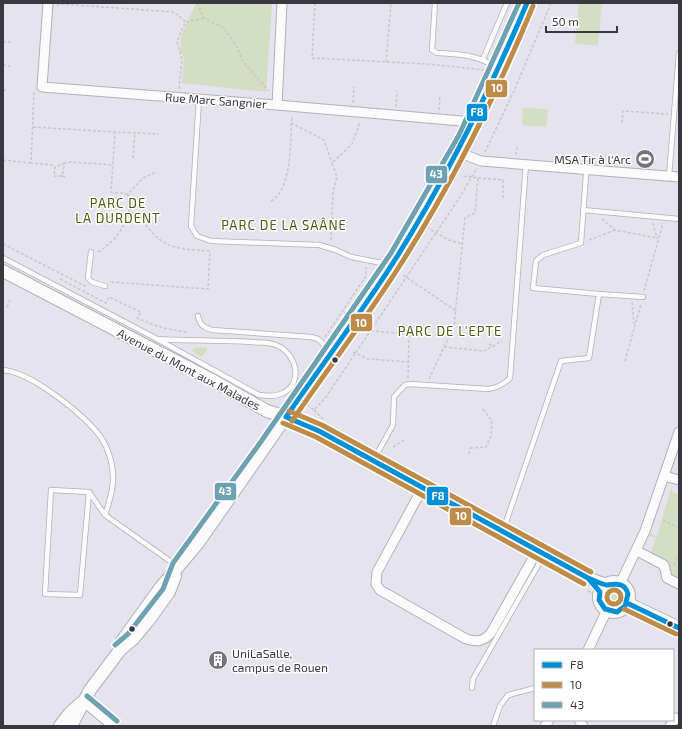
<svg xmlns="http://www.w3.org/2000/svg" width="682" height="729" viewBox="0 0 682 729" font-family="'Exo 2',sans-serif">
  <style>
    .green { fill: #d4dec3 }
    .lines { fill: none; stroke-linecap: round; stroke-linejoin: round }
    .service-casing { stroke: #b1b0b8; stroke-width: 6 }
    .minor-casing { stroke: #b1b0b8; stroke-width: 11 }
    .tertiary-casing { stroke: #b1b0b8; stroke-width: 14 }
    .path { stroke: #c7c7ca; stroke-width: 1.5; stroke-dasharray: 3 2; stroke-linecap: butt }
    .service { stroke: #fbfbfc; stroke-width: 4.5 }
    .minor { stroke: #fbfbfc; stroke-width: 9 }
    .tertiary { stroke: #fbfbfc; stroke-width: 12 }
    .bus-1-casing { stroke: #fff; stroke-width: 8 }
    .bus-2-casing { stroke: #fff; stroke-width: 8 }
    .bus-3-casing { stroke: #fff; stroke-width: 8 }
    .bus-1 { stroke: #0090d7; stroke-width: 5 }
    .bus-2 { stroke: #bf8b48; stroke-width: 5 }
    .bus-3 { stroke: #6ea1b1; stroke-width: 5 }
    .bus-dot { fill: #393840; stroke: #fff; stroke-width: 1.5 }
    .labels { text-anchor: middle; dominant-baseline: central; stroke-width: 3; stroke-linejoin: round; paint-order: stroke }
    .street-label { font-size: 12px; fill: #393840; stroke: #fff }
    .poi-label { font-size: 12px; fill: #393840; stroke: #fff; text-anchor: end }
    .neighbourhood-label { font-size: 13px; letter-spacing: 1px; fill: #4b5d11; stroke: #fff }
    .line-badge { stroke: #fff; stroke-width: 1.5 }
    .badge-label { font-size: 11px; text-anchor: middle; font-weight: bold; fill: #fff }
  </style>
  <rect width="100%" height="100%" fill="#e5e3ee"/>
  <path class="green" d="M196 3H272L266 92 182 83 184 58 180 50 181 36Z
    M579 3H602L598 46 575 43Z
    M523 108 548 109 546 127 522 125Z
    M206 347 207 350 202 357 192 351 194 348Z
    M671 488 673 492 679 495V584L666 571 649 558 656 538 648 535 649 532 657 536Z
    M607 597a6 6 0 1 1 12 0a6 6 0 1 1-12 0Z"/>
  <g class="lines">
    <g class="service-casing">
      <path id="service" d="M435 3 432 50 437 53C459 54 479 55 497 68
        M483 59 507 3
        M199 99 191 226 197 236 211 241 319 245 336 250 351 257 382 263 389 267
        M669 176 679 53
        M583 210 679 219
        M91 252 88 278 92 282 105 286
        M3 258 157 339 259 395C267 396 276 397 283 393 305 382 295 352 276 345 269 342 260 343 252 342 221 340 189 341 157 339
        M599 294 643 297
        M198 316C200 325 203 327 212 330L311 337 318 339 331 351
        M3 370C31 372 83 414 100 436 105 443 109 453 111 461 116 481 111 497 105 515
        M373 461 393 425 394 397 405 385 410 384 488 389C497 388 503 385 510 378L526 164
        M51 490 89 492 80 595 45 594Z
        M89 492 105 515 177 566
        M503 531 561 361 589 358 599 294 533 288 536 261 543 255 581 243 586 175
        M472 688 473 679 544 555
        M493 726 500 706 508 695 535 688"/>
    </g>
    <g class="minor-casing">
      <path id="minor" d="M48 3 42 87 277 105 473 122
        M277 105 282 3
        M458 152 481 161 679 177
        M664 476 679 480
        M422 489 377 572 376 584 380 590 466 639C477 642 483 642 491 633L537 551
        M637 551 664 565 667 578 679 584
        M620 584 645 531 679 432
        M588 650 607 610
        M83 701 113 726
        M579 720 583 726
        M545 726 549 720
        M670 726 675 718 679 720"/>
    </g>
    <g class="tertiary-casing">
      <path id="tertiary" d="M3 271 212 380 267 411 302 422 319 431 588 578 606 585
        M599 597a15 15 0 1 1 30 0a15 15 0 1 1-30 0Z
        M627 603 679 628
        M120 650 122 641 161 587 198 543 397 257 465 138 498 69 527 3
        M60 726 69 714 81 703
        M71 726 90 690 120 650 133 639 148 621 169 592 175 576"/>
    </g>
    <path class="path" d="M197 3 204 18 224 28 237 47 243 62 269 91
      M315 3 312 58 427 64 485 70
      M57 6 59 4 174 12 186 22
      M3 42H12
      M386 62 391 3
      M3 65 10 66
      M179 89 182 60 177 42 181 31 186 22 204 18
      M3 90 8 91
      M34 92 31 163 52 165 55 167
      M353 103 354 87
      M396 107 397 91
      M439 110 440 94
      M291 123 324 140 332 163
      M622 123 623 111 668 114
      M33 127 115 132
      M485 152 514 91 551 3
      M516 155 517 146
      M133 158 135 133
      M3 160 31 163
      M62 176H54L55 167 65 163
      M65 177 62 176 65 163 71 162 113 165
      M478 178 503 180V199
      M128 194 111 192 115 132 159 134
      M271 201C293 189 290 138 292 116
      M129 212 128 194 143 178 156 172
      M602 219 615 230 657 238
      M653 223 657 239
      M431 230 449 240 462 244
      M331 240 333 192 337 177 332 163 352 144 360 122
      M589 240 615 230
      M3 244 87 287
      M98 252C114 242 124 230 128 212L139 214C159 248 173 249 210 251L208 289 111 282
      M403 275 456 311
      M60 279 106 303 109 297 141 312 137 318C154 326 169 330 187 332
      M644 291 663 223
      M632 302 634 324
      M7 307 10 300
      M371 331 412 334
      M325 337 366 276V267
      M489 344 494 347
      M444 347 484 351 502 341
      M353 352 368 359 409 362
      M625 361 641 304
      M408 378 409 334
      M429 379 454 326 465 218 475 213 478 178 462 176
      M307 405 314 410 326 397 458 200 477 168
      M314 410 324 420
      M393 447 404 440
      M470 448 486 447 491 436 492 421 482 408
      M469 454 470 448
      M663 520 679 528
      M674 565 679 554
      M588 591 599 596"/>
    <use href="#service" class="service"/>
    <use href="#minor" class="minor"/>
    <use href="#tertiary" class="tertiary"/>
    <g class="bus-1-casing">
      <path id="bus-1" d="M286 417 319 431 588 578
        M286 417C323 363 363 311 398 255 448 175 490 90 527 3
        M588 578C593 580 602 585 607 585 616 584 625 582 628 594L625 606 617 612 605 609 599 600 600 592Z
        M627 603 679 628"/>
    </g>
    <g class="bus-2-casing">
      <path id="bus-2" d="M289 411 322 425 591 572
        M292 421C329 367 369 315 404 259 455 178 497 93 533 6
        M283 423 316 437 584 584
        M607 597a7 7 0 1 1 14 0a7 7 0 1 1-14 0Z
        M624 609 676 634"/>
    </g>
    <g class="bus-3-casing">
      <path id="bus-3" d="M115 645 128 634 163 589 173 563 260 443 391 253 459 135 519 3
        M87 696 117 721"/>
    </g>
    <use href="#bus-1" class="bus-1"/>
    <use href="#bus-2" class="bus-2"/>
    <use href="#bus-3" class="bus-3"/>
  </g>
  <defs>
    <g id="stadium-disc" transform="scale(1)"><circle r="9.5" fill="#75747d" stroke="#fff"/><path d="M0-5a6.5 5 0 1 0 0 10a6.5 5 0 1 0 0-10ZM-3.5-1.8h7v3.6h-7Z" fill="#fff"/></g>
    <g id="building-disc" transform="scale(1)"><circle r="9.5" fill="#75747d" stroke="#fff"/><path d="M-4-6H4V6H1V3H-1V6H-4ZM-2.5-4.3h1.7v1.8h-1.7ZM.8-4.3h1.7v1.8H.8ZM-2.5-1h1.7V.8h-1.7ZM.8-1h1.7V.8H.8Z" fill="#fff"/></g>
  </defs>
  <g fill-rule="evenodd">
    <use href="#stadium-disc" x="645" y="159"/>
    <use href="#building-disc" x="218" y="660"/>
  </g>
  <g class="bus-dot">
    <circle cx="335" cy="360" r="3.5"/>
    <circle cx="670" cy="624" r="3.5"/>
    <circle cx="132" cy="629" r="3.5"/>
  </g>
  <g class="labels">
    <g class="street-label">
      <text transform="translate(216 100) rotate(4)">Rue Marc Sangnier</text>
      <text transform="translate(189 369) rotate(28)">Avenue du Mont aux Malades</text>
    </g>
    <g class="poi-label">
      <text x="631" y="159">MSA Tir à l'Arc</text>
      <text x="232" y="653" text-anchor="start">UniLaSalle,<tspan x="232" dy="14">campus de Rouen</tspan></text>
    </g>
    <g class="neighbourhood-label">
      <text x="118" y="203">PARC DE<tspan x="118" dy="15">LA DURDENT</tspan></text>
      <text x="284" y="225">PARC DE LA SAÂNE</text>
      <text x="450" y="331">PARC DE L'EPTE</text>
    </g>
  </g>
  <g class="line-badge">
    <rect x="485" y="79" width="23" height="19" rx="4" fill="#bf8b48"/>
    <rect x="466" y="103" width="22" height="19" rx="4" fill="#0090d7"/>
    <rect x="425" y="165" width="23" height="19" rx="4" fill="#6ea1b1"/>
    <rect x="350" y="313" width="23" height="19" rx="4" fill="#bf8b48"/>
    <rect x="214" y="482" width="23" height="19" rx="4" fill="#6ea1b1"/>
    <rect x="426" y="486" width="23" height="20" rx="4" fill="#0090d7"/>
    <rect x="449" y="507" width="23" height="19" rx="4" fill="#bf8b48"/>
  </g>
  <g class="badge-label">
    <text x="497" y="92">10</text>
    <text x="477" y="116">F8</text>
    <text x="436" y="178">43</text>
    <text x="361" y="327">10</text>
    <text x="225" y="495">43</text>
    <text x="438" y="500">F8</text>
    <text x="461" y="520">10</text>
  </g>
  <rect width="682" height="729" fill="none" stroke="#393840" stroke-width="8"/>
  <rect x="534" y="649" width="140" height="72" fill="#ffffff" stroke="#b0afb3"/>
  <rect x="542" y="662" width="20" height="6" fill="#0090d7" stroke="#b0afb3"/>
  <text x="570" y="669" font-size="12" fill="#393840">F8</text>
  <rect x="542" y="682" width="20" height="6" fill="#bf8b48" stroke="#b0afb3"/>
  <text x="570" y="689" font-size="12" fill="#393840">10</text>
  <rect x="542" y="702" width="20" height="6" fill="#6ea1b1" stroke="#b0afb3"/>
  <text x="570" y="709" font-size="12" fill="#393840">43</text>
  <path d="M546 26v6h71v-6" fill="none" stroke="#393840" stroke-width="2"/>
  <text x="552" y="26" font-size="12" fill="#393840" stroke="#ffffff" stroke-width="3" paint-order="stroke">50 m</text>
</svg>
